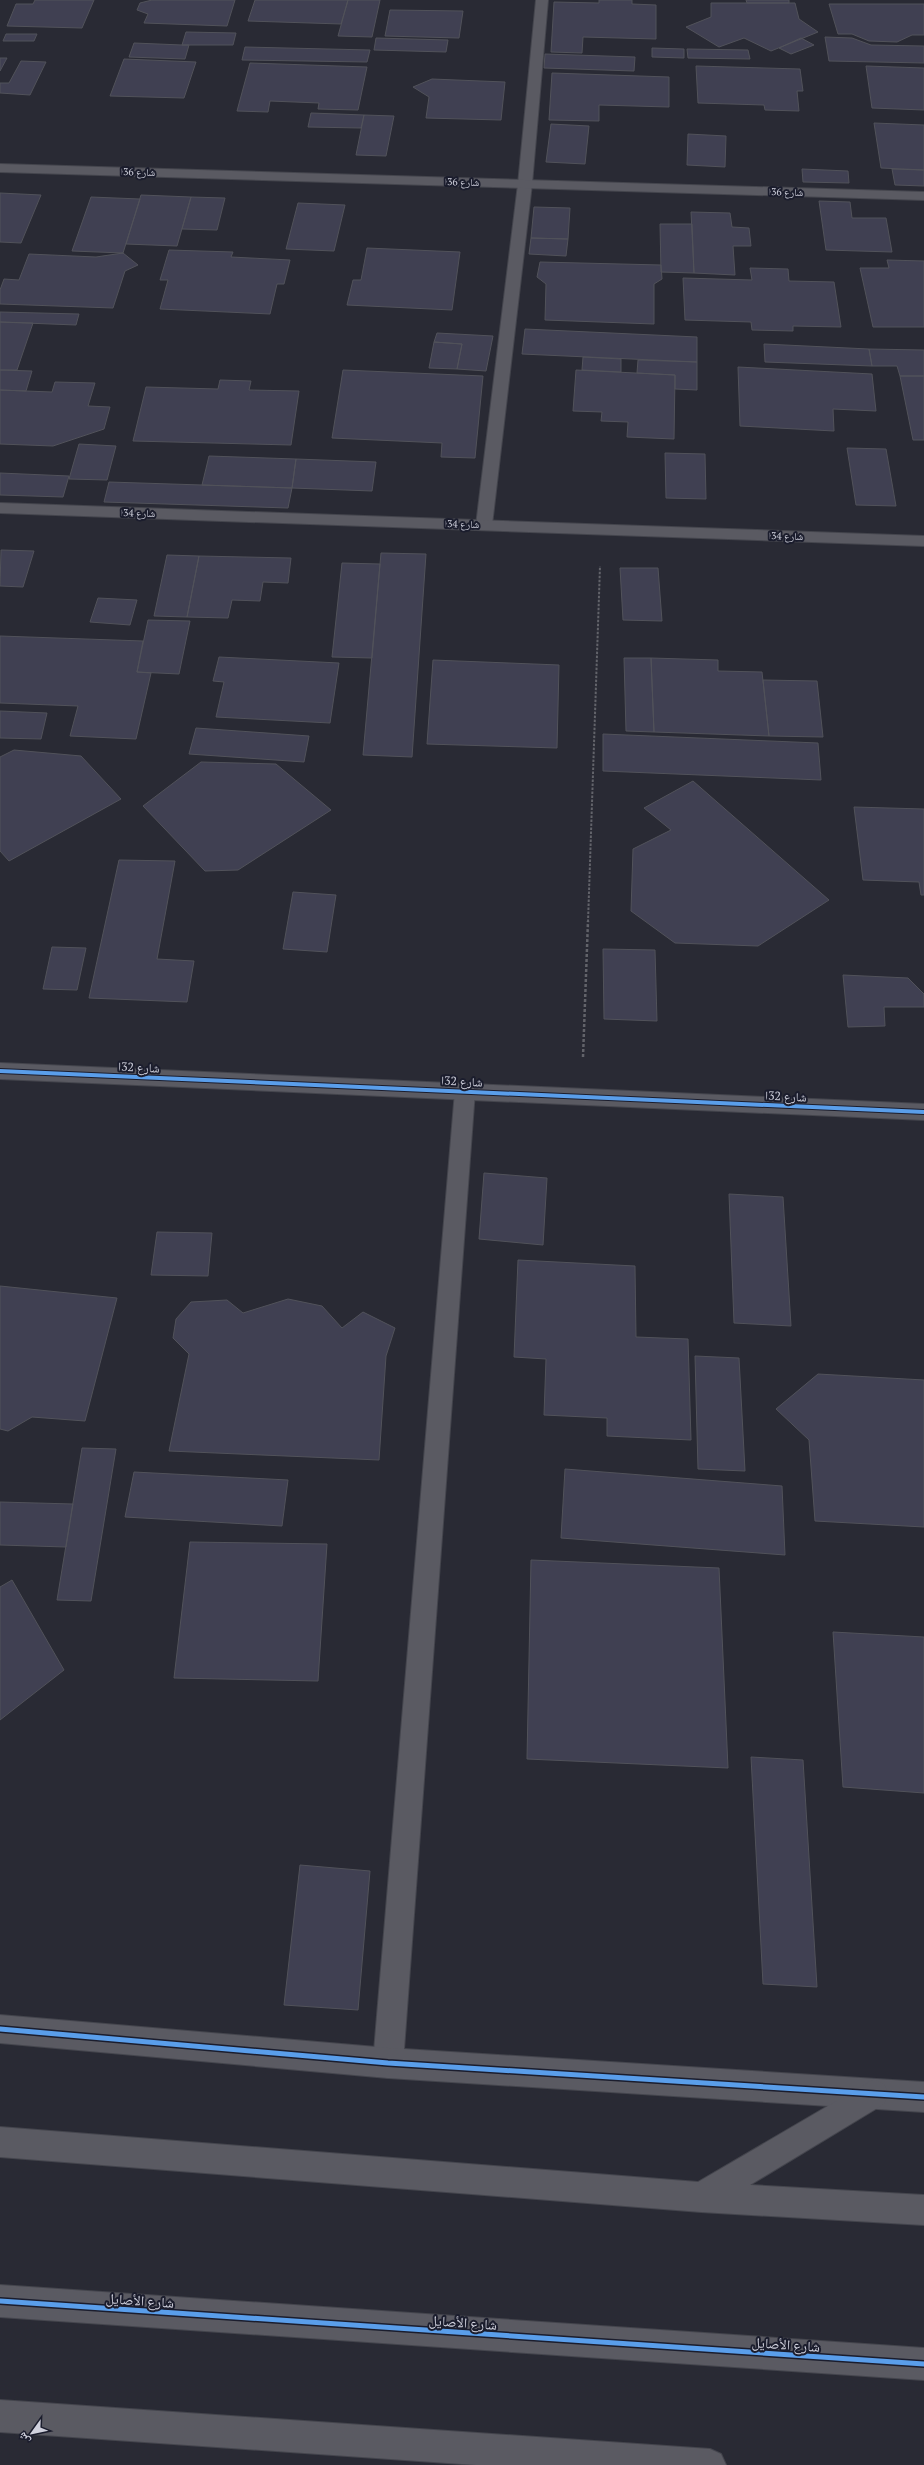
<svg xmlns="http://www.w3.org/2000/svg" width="924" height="2465" viewBox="0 0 924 2465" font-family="'PT Serif','Noto Naskh Arabic',serif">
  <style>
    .building { fill: #404052; stroke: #51525a }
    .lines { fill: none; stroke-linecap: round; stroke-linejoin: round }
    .service-casing { stroke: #44454d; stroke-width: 2 }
    .minor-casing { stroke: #44454d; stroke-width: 2 }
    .tertiary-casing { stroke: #44454d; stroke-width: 2 }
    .path-far1 { stroke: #62636a; stroke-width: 2; stroke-dasharray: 2.5 1.5; stroke-linecap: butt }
    .path { stroke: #62636a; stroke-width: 2.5; stroke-dasharray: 3 2; stroke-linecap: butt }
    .service { fill: #5a5a62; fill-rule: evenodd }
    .minor { fill: #5a5a62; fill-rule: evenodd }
    .tertiary { fill: #5a5a62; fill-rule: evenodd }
    .cycleway-far1-casing { stroke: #1b1d2d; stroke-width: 6 }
    .cycleway-casing { stroke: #1b1d2d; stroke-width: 8 }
    .cycleway-far1 { stroke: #5a9eea; stroke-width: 4 }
    .cycleway { stroke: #5a9eea; stroke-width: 5 }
    .labels { text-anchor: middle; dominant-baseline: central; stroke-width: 4; stroke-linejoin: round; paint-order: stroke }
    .far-street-label { font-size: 10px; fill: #d0d1dd; stroke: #1b1d2d }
    .street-label { font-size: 12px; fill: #d0d1dd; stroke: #1b1d2d }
    .near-street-label { font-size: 14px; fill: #d0d1dd; stroke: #1b1d2d }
  </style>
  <rect width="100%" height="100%" fill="#292a34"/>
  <path class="building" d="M35 0H94L82 28 7 26 16 4H33Z
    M152 0H235L227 26 144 23 148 14 137 10 140 3Z
    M255 0H348L341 24 248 21Z
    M348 0H380L372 37 338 36Z
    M599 0H632V4L656 5V39L583 37 582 53 551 52 554 2 599 3Z
    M746 0H789V3H747Z
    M711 3H795L799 19 818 32 771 51 744 38 719 47 686 27 711 17Z
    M829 4H924V35H912L897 42 869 41 852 34H838Z
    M390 10 463 11 459 38 385 36Z
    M186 32 236 33 233 45H182Z
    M6 34H37L34 41H3Z
    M825 37 852 38 871 45 924 46V63L829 61Z
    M376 38 448 40 446 52 374 50Z
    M801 38 814 45 791 54 779 48Z
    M134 43 182 45H189L185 59 129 57Z
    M245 47 370 50 367 62 242 60Z
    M652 48 684 49V58L652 57Z
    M687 49 748 50 750 59 688 58Z
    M545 54 635 57 634 71 544 68Z
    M0 58H7L0 71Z
    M124 59 196 62 184 98 110 96Z
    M21 61 46 62 30 95 0 93V83H9Z
    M250 63 367 67 358 110 318 109 319 103 270 101 268 112 237 111Z
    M696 66 800 69 803 91H797L799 111 765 110 764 105 698 103Z
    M866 66 924 68V110L872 108Z
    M552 73 669 77V107L599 105V121L549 120Z
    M432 79 505 82 501 120 426 118 429 97 413 87Z
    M311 113 364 115 361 128 308 127Z
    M364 115 394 116 386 156 356 155Z
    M874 123 924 125V170L881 168Z
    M551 124 589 126 585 164 546 162Z
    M688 134 726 136 725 167 687 165Z
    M802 169 848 171 849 183 803 182Z
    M892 169 924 170V186L895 185Z
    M0 193 41 195 21 243 0 242Z
    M141 195 191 197 177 246 126 244Z
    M91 197 140 199 123 253 72 251Z
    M191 197 225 198 217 230 182 229Z
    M819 201 850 202 852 218H886L892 252 826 250Z
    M298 203 345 205 334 251 286 249Z
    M534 207 570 208 568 239 531 238Z
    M691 212 730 213 732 227 749 228 751 246H733L735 275 694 273Z
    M660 224H692L694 273 661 272Z
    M531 238 568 239 566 256 529 254Z
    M367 248 460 252 452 310 347 305 353 280H361Z
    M169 250 233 252 231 257 290 260 284 284H277L270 314 160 309 168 280H160Z
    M123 253 138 265 125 271 113 308 0 304V290L4 279 19 280 29 254 96 257Z
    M887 260 924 261V327H873L860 268H889Z
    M540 262 661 265 662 279 654 284V324L545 320 546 284 537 277Z
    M750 268 788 269 789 281 834 282 841 327 793 326V331L752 330 751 322 685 320 683 278 752 280Z
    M0 312 79 314 76 325 0 322Z
    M0 322 33 323 17 370H0Z
    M525 329 697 337V362L522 354Z
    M437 333 493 336 486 371 457 369 462 344 434 342Z
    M434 342 462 344 457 369 429 368Z
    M764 344 869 349 872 366 765 362Z
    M869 349 924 350V376H900L897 366H872Z
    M583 357 621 359V372L582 370Z
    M638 360 697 362V390L675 389V375L637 373Z
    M738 367 872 374 876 411 833 409 834 431 740 426Z
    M0 370 32 371 26 391 0 390Z
    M343 370 483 376 475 458 441 457 442 443 332 438Z
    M576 370 675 375 674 439 627 437 628 422 601 421 602 412 573 411Z
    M900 376H924V440H913Z
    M220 380 251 381 249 390 299 391 291 445 133 441 146 387 218 389Z
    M55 382 95 383 88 406 110 407 104 429 53 446 0 444V390L52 392Z
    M79 444 116 446 107 480 69 479Z
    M847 448 886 449 896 506 856 505Z
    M665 453 705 454 706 499 666 498Z
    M209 456 296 459 292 488 202 485Z
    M296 459 376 462 372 491 292 488Z
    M0 473 69 476 63 497 0 495Z
    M109 482 202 485 292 488 288 508 104 502Z
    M1 550 34 551 23 587 0 586Z
    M381 553 426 554 412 757 363 755Z
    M167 555 199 556 187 617 154 616Z
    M199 556 291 558 288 583 263 582 260 601 232 600 228 618 187 617Z
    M342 563 380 564 372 658 332 657Z
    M620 568H658L662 621 623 620Z
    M98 598 137 600 130 625 90 622Z
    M148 620 190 621 179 674 137 672Z
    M0 636 143 641 137 672 151 673 136 739 70 736 78 706 0 703Z
    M219 657 339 663 330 723 216 717 224 682 213 681Z
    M624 658H651L654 732 626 731Z
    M651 658 718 660V671L762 672 769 736 654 732Z
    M433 660 559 665 557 748 427 744Z
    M763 680 817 681 823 737 769 736Z
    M0 711 47 713 41 739 0 738Z
    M196 728 309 736 304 762 189 754Z
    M603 734 818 743 821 780 603 771Z
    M14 750 81 756 121 799 9 861 0 851V757Z
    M201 762 276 764 331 810 238 870 205 871 143 806Z
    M693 781 829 900 758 946 675 943 631 911 633 849 671 830 644 808Z
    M854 807 924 809V895H921L919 882 863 880Z
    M119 860 175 861 157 959 194 961 187 1002 89 998Z
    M293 892 336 895 327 952 283 949Z
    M52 947 86 948 77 990 43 989Z
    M603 949 655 950 657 1021 604 1019Z
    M843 975 908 978 924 994V1007H884L885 1026 848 1027Z
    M484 1173 547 1178 543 1245 479 1239Z
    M729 1194 783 1197 791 1326 734 1323Z
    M157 1232 212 1233 208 1276 151 1275Z
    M518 1260 635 1266 636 1337 688 1339 691 1440 607 1436V1418L544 1415 546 1359 514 1357Z
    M0 1286 117 1298 85 1421 32 1417 8 1431 0 1429Z
    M288 1299 322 1306 342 1328 363 1312 395 1328 386 1356 379 1460 169 1451 189 1354 173 1338 176 1319 191 1302 227 1300 243 1313Z
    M695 1356 739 1358 745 1471 698 1469Z
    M818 1374 924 1380V1527L815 1521 809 1440 776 1409Z
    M82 1448 116 1449 91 1601 57 1600Z
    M565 1469 782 1486 785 1555 561 1538Z
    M134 1472 288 1480 282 1526 125 1517Z
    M0 1502 73 1504 66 1547 0 1545Z
    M190 1542 327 1544 318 1681 174 1678Z
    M531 1560 719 1568 728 1768 527 1759Z
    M12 1580 64 1670 0 1720V1587Z
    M833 1632 924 1637V1793L843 1787Z
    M751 1757 803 1760 817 1987 763 1984Z
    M300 1865 370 1871 358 2010 284 2005Z"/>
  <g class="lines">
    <g class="service-casing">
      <path id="service" d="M536 0H548L532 184 492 525 490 528H478L476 525 518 184Z
        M465 1083 472 1085 475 1091 403 2063 398 2073 388 2078 378 2073 373 2063 455 1091 458 1085Z"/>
    </g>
    <g class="minor-casing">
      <path id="minor" d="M0 164 924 192V200L0 172Z
        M0 503 924 536V546L0 513Z
        M0 1063 924 1104V1120L0 1079Z
        M0 2015 388 2048 924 2082V2112L388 2078 0 2043Z
        M0 2400 710 2449 721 2454 726 2465H476L0 2432Z"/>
    </g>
    <g class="tertiary-casing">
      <path id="tertiary" d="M874 2079 884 2084 889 2094 884 2104 750 2185 924 2195V2225L701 2212 0 2157V2127L698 2182Z
        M0 2285 924 2348V2380L0 2317Z"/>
    </g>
    <path class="path-far1" d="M588 922 600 566"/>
    <path class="path" d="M583 1057 588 921"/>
    <use href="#service" class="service"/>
    <use href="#minor" class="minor"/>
    <use href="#tertiary" class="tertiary"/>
    <g class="cycleway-far1-casing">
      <path id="cycleway-far1" d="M0 1071 924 1112"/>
    </g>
    <g class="cycleway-casing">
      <path id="cycleway" d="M0 2029 388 2063 924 2097
        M0 2301 924 2364"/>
    </g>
    <use href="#cycleway-far1" class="cycleway-far1"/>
    <use href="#cycleway" class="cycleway"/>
  </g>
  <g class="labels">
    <g class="far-street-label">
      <text transform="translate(138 172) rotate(2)">شارع 36ا</text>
      <text transform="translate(462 182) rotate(2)">شارع 36ا</text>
      <text transform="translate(786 192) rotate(2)">شارع 36ا</text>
      <text transform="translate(138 513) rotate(2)">شارع 34ا</text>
      <text transform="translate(462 524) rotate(2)">شارع 34ا</text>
      <text transform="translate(786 536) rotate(2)">شارع 34ا</text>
    </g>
    <g class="street-label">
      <text transform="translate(139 1067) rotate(3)">شارع 32ا</text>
      <text transform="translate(462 1081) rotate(3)">شارع 32ا</text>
      <text transform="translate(786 1096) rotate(3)">شارع 32ا</text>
    </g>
    <g class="near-street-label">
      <text transform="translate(140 2300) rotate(4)">شارع الأصايل</text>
      <text transform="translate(463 2322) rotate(4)">شارع الأصايل</text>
      <text transform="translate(786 2344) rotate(4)">شارع الأصايل</text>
    </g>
  </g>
  <g transform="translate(32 2433) rotate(237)" stroke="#1b1d2d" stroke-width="3" paint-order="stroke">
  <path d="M0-3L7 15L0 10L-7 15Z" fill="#d0d1dd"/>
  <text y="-6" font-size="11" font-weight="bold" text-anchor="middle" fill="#d0d1dd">ش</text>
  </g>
</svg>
